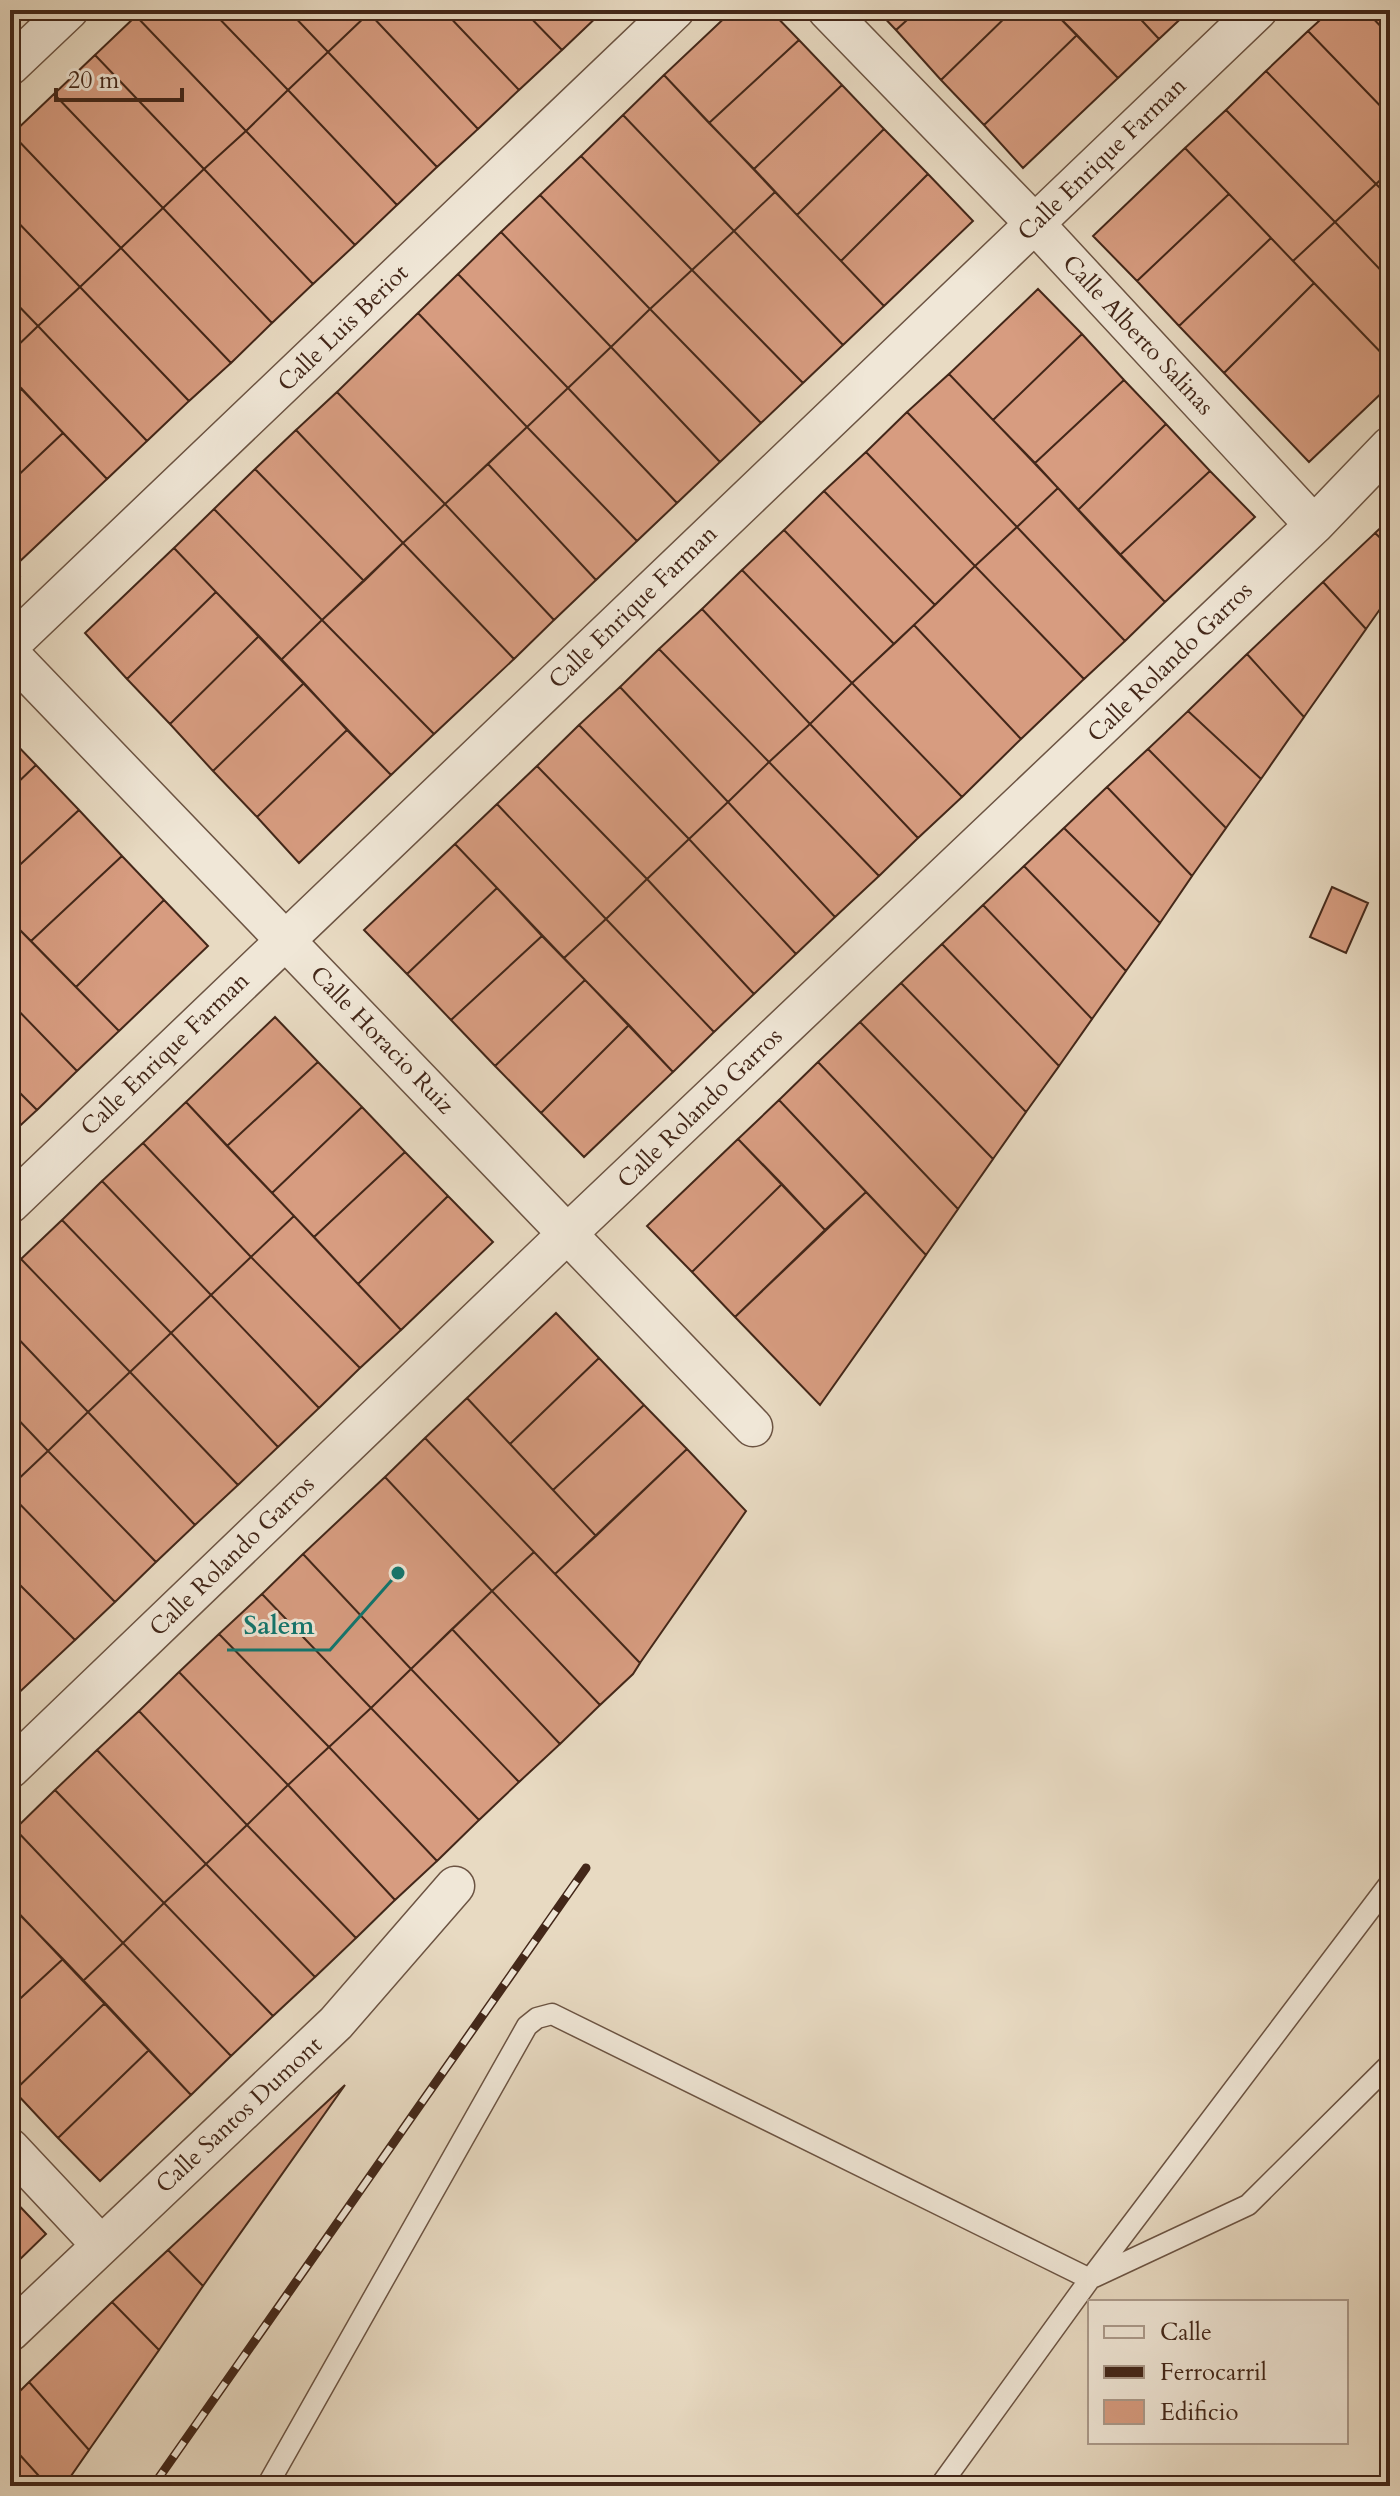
<svg xmlns="http://www.w3.org/2000/svg" width="1400" height="2496" viewBox="0 0 1400 2496" font-family="Cardo,serif">
  <style>
    .building { fill: #d79c80; stroke: #432719; stroke-width: 2 }
    .lines { fill: none; stroke-linecap: round; stroke-linejoin: round }
    .service-casing { stroke: #6c5443; stroke-width: 23 }
    .minor-casing { stroke: #6c5443; stroke-width: 41 }
    .path { stroke: #432719; stroke-width: 5; stroke-dasharray: 2 4; stroke-linecap: butt }
    .service { stroke: #f0e7d7; stroke-width: 20 }
    .minor { stroke: #f0e7d7; stroke-width: 38 }
    .rail-casing { stroke: #432719; stroke-width: 9 }
    .rail { stroke: #f0e7d7; stroke-width: 6; stroke-dasharray: 18; stroke-linecap: butt }
    .labels { text-anchor: middle; dominant-baseline: central; stroke-width: 6; stroke-linejoin: round; paint-order: stroke }
    .street-label { font-size: 24px; fill: #432719; stroke: #f0e7d7 }
    .leader { fill: none; stroke: #0f766e; stroke-width: 3 }
    .callout-dot { fill: #0f766e; stroke: #f0e7d7; stroke-width: 3 }
    .callout-label { font-size: 26px; text-anchor: middle; font-weight: bold; fill: #0f766e; stroke: #f0e7d7; stroke-width: 6; stroke-linejoin: round; paint-order: stroke }
  </style>
  <rect width="100%" height="100%" fill="#e8dac2"/>
  <filter id="stains"><feTurbulence type="fractalNoise" baseFrequency=".0025" numOctaves="4"/><feColorMatrix values="0 0 0 0 .2 0 0 0 0 .09 0 0 0 0 .02 0 0 0 .5 -.17"/></filter>
  <radialGradient id="worn" r=".72"><stop offset=".6" stop-color="#630" stop-opacity="0"/><stop offset="1" stop-color="#630" stop-opacity=".3"/></radialGradient>
  <path class="building" d="M143 10H211L288 90 246 131 136 16Z
    M211 10H288L328 52 288 90Z
    M288 10H365L369 13 328 52Z
    M372 10H443L519 90 478 129 369 13Z
    M443 10H523L562 50 519 90Z
    M523 10H600L602 12 562 50Z
    M733 10H770L799 40 709 123 664 75Z
    M877 10H918L896 30Z
    M918 10H1013L941 80 896 30Z
    M1013 10H1052L1077 35 984 125 941 80Z
    M1052 10H1132L1159 39 1118 78Z
    M1132 10H1190L1159 39Z
    M1331 10H1365L1390 36V116L1308 31Z
    M1365 10H1390V36Z
    M369 13 478 129 437 167 328 52Z
    M136 16 246 131 204 169 95 55Z
    M1308 31 1390 116V171L1376 184 1266 71Z
    M1077 35 1118 78 1023 168 984 125Z
    M799 40 842 85 754 169 709 123Z
    M328 52 437 167 397 205 288 90Z
    M95 55 204 169 163 208 54 94Z
    M1266 71 1376 184 1335 222 1226 110Z
    M664 75 775 192 734 231 623 115Z
    M842 85 884 129 797 215 754 169Z
    M288 90 397 205 355 245 246 131Z
    M54 94 163 208 121 248 12 134Z
    M1226 110 1335 222 1293 261 1185 148Z
    M623 115 734 231 692 270 581 156Z
    M884 129 928 174 841 261 797 215Z
    M246 131 355 245 313 284 204 169Z
    M12 134 121 248 80 287 10 214Z
    M1185 148 1229 194 1137 281 1093 236Z
    M581 156 692 270 650 309 540 195Z
    M204 169 313 284 272 323 163 208Z
    M1390 171V198L1376 184Z
    M928 174 973 221 884 306 841 261Z
    M1376 184 1390 198V280L1335 222Z
    M775 192 884 306 843 345 734 231Z
    M1229 194 1271 238 1179 326 1137 281Z
    M540 195 650 309 611 347 501 232Z
    M163 208 272 323 231 363 121 248Z
    M10 214 80 287 38 326 10 297Z
    M1335 222 1390 280V362L1293 261Z
    M734 231 843 345 803 383 692 270Z
    M501 232 611 347 568 388 458 274Z
    M1271 238 1314 283 1224 373 1179 326Z
    M121 248 231 363 189 401 80 287Z
    M692 270 803 383 761 423 650 309Z
    M458 274 568 388 527 427 418 313Z
    M1314 283 1390 362V385L1309 462 1224 373Z
    M80 287 189 401 147 441 38 326Z
    M1038 289 1082 334 993 420 949 374Z
    M10 297 38 326 10 353Z
    M650 309 761 423 720 462 611 347Z
    M418 313 527 427 445 504 337 392Z
    M38 326 147 441 107 479 10 377V353Z
    M1082 334 1124 380 1035 463 993 420Z
    M611 347 720 462 677 503 568 388Z
    M949 374 1058 488 1017 527 907 412Z
    M10 377 22 389 10 400Z
    M1124 380 1166 424 1078 510 1035 463Z
    M568 388 677 503 637 541 527 427Z
    M22 389 63 433 10 483V400Z
    M337 392 445 504 403 543 296 430Z
    M907 412 1017 527 975 566 866 452Z
    M1166 424 1210 471 1120 555 1078 510Z
    M527 427 637 541 596 580 488 464Z
    M296 430 403 543 364 581 255 469Z
    M63 433 107 479 17 564 10 556V483Z
    M866 452 975 566 935 605 824 491Z
    M488 464 596 580 554 620 445 504Z
    M255 469 364 581 322 620 214 509Z
    M1210 471 1255 517 1165 602 1120 555Z
    M1058 488 1165 602 1125 641 1017 527Z
    M824 491 935 605 894 644 784 530Z
    M445 504 554 620 514 659 403 543Z
    M214 509 322 620 281 660 174 548Z
    M1390 519V547L1375 533Z
    M1017 527 1125 641 1084 679 975 566Z
    M784 530 894 644 852 683 742 570Z
    M1375 533 1390 547V595L1366 629 1323 582Z
    M403 543 514 659 434 734 322 620Z
    M174 548 216 592 127 679 85 633Z
    M975 566 1084 679 1021 739 914 625Z
    M742 570 852 683 810 724 702 609Z
    M1323 582 1366 629 1304 717 1247 654Z
    M216 592 259 636 170 724 127 679Z
    M702 609 810 724 769 762 659 649Z
    M322 620 434 734 391 775 281 660Z
    M914 625 1021 739 962 797 852 683Z
    M259 636 304 683 213 771 170 724Z
    M659 649 769 762 728 802 620 687Z
    M1247 654 1304 717 1261 779 1188 711Z
    M304 683 347 730 257 817 213 771Z
    M852 683 962 797 918 838 810 724Z
    M620 687 728 802 689 839 579 725Z
    M1188 711 1261 779 1226 828 1148 749Z
    M810 724 918 838 879 876 769 762Z
    M579 725 689 839 647 879 537 766Z
    M347 730 391 775 299 863 257 817Z
    M10 738 36 765 10 790Z
    M1148 749 1226 828 1192 876 1107 787Z
    M769 762 879 876 835 917 728 802Z
    M36 765 79 810 10 874V790Z
    M537 766 647 879 606 919 497 804Z
    M1107 787 1192 876 1160 923 1064 828Z
    M728 802 835 917 796 954 689 839Z
    M497 804 606 919 564 958 455 844Z
    M79 810 122 856 31 941 10 920V874Z
    M1064 828 1160 923 1126 971 1024 866Z
    M689 839 796 954 754 994 647 879Z
    M455 844 497 888 407 974 364 930Z
    M122 856 164 900 76 987 31 941Z
    M1024 866 1126 971 1092 1019 983 905Z
    M647 879 754 994 714 1032 606 919Z
    M1332 887 1368 903 1346 953 1310 937Z
    M497 888 542 936 451 1020 407 974Z
    M164 900 208 946 119 1031 76 987Z
    M983 905 1092 1019 1059 1066 942 944Z
    M606 919 714 1032 673 1072 564 958Z
    M10 920 119 1031 77 1071 10 1002Z
    M542 936 585 980 495 1066 451 1020Z
    M942 944 1059 1066 1026 1112 901 983Z
    M585 980 629 1025 541 1113 495 1066Z
    M901 983 1026 1112 993 1159 860 1022Z
    M10 1002 77 1071 37 1110 10 1083Z
    M275 1017 318 1062 227 1146 186 1102Z
    M860 1022 993 1159 958 1209 818 1062Z
    M629 1025 673 1072 584 1157 541 1113Z
    M318 1062 362 1107 272 1193 227 1146Z
    M818 1062 958 1209 926 1255 779 1100Z
    M10 1083 37 1110 10 1135Z
    M779 1100 866 1192 825 1230 738 1139Z
    M186 1102 294 1216 251 1257 143 1143Z
    M362 1107 405 1152 314 1237 272 1193Z
    M738 1139 782 1184 692 1272 647 1226Z
    M143 1143 251 1257 211 1295 102 1181Z
    M405 1152 448 1196 358 1284 314 1237Z
    M102 1181 211 1295 171 1333 62 1220Z
    M782 1184 825 1230 735 1317 692 1272Z
    M866 1192 926 1255 820 1405 735 1317Z
    M448 1196 493 1242 401 1330 358 1284Z
    M294 1216 401 1330 360 1368 251 1257Z
    M62 1220 171 1333 130 1372 21 1259Z
    M251 1257 360 1368 319 1408 211 1295Z
    M21 1259 130 1372 88 1412 10 1330V1269Z
    M211 1295 319 1408 278 1447 171 1333Z
    M556 1313 599 1358 510 1444 467 1398Z
    M10 1330 88 1412 48 1451 10 1411Z
    M171 1333 278 1447 238 1485 130 1372Z
    M599 1358 644 1405 553 1490 510 1444Z
    M130 1372 238 1485 195 1525 88 1412Z
    M467 1398 596 1536 555 1574 425 1438Z
    M644 1405 687 1449 596 1536 553 1490Z
    M10 1411 48 1451 10 1487Z
    M88 1412 195 1525 156 1562 48 1451Z
    M425 1438 534 1552 492 1591 385 1477Z
    M687 1449 746 1511 640 1663 555 1574Z
    M48 1451 156 1562 115 1602 10 1494V1487Z
    M385 1477 492 1591 411 1669 303 1554Z
    M10 1494 115 1602 75 1640 10 1575Z
    M534 1552 640 1663 633 1674 600 1705 492 1591Z
    M303 1554 411 1669 371 1708 262 1594Z
    M10 1575 75 1640 10 1701Z
    M492 1591 600 1705 560 1744 452 1629Z
    M262 1594 371 1708 329 1747 219 1634Z
    M452 1629 560 1744 519 1782 411 1669Z
    M219 1634 329 1747 288 1785 179 1672Z
    M411 1669 519 1782 479 1820 371 1708Z
    M179 1672 288 1785 247 1825 139 1711Z
    M371 1708 479 1820 437 1861 329 1747Z
    M139 1711 247 1825 206 1864 97 1750Z
    M329 1747 437 1861 395 1900 288 1785Z
    M97 1750 206 1864 164 1903 55 1790Z
    M288 1785 395 1900 356 1938 247 1825Z
    M55 1790 164 1903 123 1943 15 1829Z
    M247 1825 356 1938 315 1977 206 1864Z
    M15 1829 123 1943 83 1981 10 1904V1834Z
    M206 1864 315 1977 273 2016 164 1903Z
    M164 1903 273 2016 231 2056 123 1943Z
    M10 1904 19 1914 10 1922Z
    M19 1914 63 1959 10 2008V1922Z
    M123 1943 231 2056 191 2095 83 1981Z
    M63 1959 105 2003 14 2091 10 2087V2008Z
    M105 2003 149 2050 58 2138 14 2091Z
    M149 2050 191 2095 100 2181 58 2138Z
    M345 2085 203 2286 168 2250Z
    M10 2196 46 2234 10 2269Z
    M168 2250 203 2286 159 2350 112 2302Z
    M112 2302 159 2350 89 2450 29 2382Z
    M29 2382 89 2450 64 2486H48L10 2444V2401Z
    M10 2444 48 2486H10Z"/>
  <g class="lines">
    <g class="service-casing">
      <path id="service" d="M1094 2277 1248 2205 1390 2064
        M267 2486 527 2026 537 2018 552 2014 1090 2279
        M940 2486 1090 2279 1390 1883"/>
    </g>
    <g class="minor-casing">
      <path id="minor" d="M827 10 1035 224 1314 525
        M10 66 69 10
        M10 645 675 10
        M10 654 753 1427
        M10 1204 1258 10
        M10 1769 567 1234 1314 525 1390 446
        M10 2148 101 2245
        M10 2332 336 2023 455 1886"/>
    </g>
    <path class="path" d="M10 568 20 579"/>
    <use href="#service" class="service"/>
    <use href="#minor" class="minor"/>
    <g class="rail-casing">
      <path id="rail" d="M153 2486 586 1868"/>
    </g>
    <use href="#rail" class="rail"/>
  </g>
  <g class="labels">
    <g class="street-label">
      <text transform="translate(1102 159) rotate(-44)">Calle Enrique Farman</text>
      <text transform="translate(343 328) rotate(-44)">Calle Luis Beriot</text>
      <text transform="translate(1138 335) rotate(47)">Calle Alberto Salinas</text>
      <text transform="translate(633 607) rotate(-44)">Calle Enrique Farman</text>
      <text transform="translate(1170 662) rotate(-44)">Calle Rolando Garros</text>
      <text transform="translate(382 1040) rotate(46)">Calle Horacio Ruiz</text>
      <text transform="translate(165 1054) rotate(-44)">Calle Enrique Farman</text>
      <text transform="translate(700 1108) rotate(-44)">Calle Rolando Garros</text>
      <text transform="translate(232 1556) rotate(-44)">Calle Rolando Garros</text>
      <text transform="translate(239 2115) rotate(-43)">Calle Santos Dumont</text>
    </g>
  </g>
  <path class="leader" d="M398 1573L330 1650H227"/>
  <circle class="callout-dot" cx="398" cy="1573" r="8"/>
  <g class="callout-label">
    <text x="279" y="1634">Salem</text>
  </g>
  <rect width="1400" height="2496" fill="none" stroke="#e8dac2" stroke-width="40"/>
  <rect x="12" y="12" width="1376" height="2472" fill="none" stroke="#432719" stroke-width="4"/>
  <rect x="20" y="20" width="1360" height="2456" fill="none" stroke="#432719" stroke-width="2"/>
  <rect x="1088" y="2300" width="260" height="144" fill="#f0e7d7" stroke="#ab9a8b" stroke-width="2"/>
  <rect x="1104" y="2326" width="40" height="12" fill="#f0e7d7" stroke="#ab9a8b" stroke-width="2"/>
  <text x="1160" y="2340" font-size="24" fill="#432719">Calle</text>
  <rect x="1104" y="2366" width="40" height="12" fill="#432719" stroke="#ab9a8b" stroke-width="2"/>
  <text x="1160" y="2380" font-size="24" fill="#432719">Ferrocarril</text>
  <rect x="1104" y="2400" width="40" height="24" fill="#d79c80" stroke="#ab9a8b" stroke-width="2"/>
  <text x="1160" y="2420" font-size="24" fill="#432719">Edificio</text>
  <path d="M56 88v12h126v-12" fill="none" stroke="#432719" stroke-width="4"/>
  <text x="68" y="88" font-size="24" fill="#432719" stroke="#f0e7d7" stroke-width="6" paint-order="stroke">20 m</text>
  <rect width="100%" height="100%" filter="url(#stains)"/>
  <rect width="100%" height="100%" fill="url(#worn)"/>
</svg>
